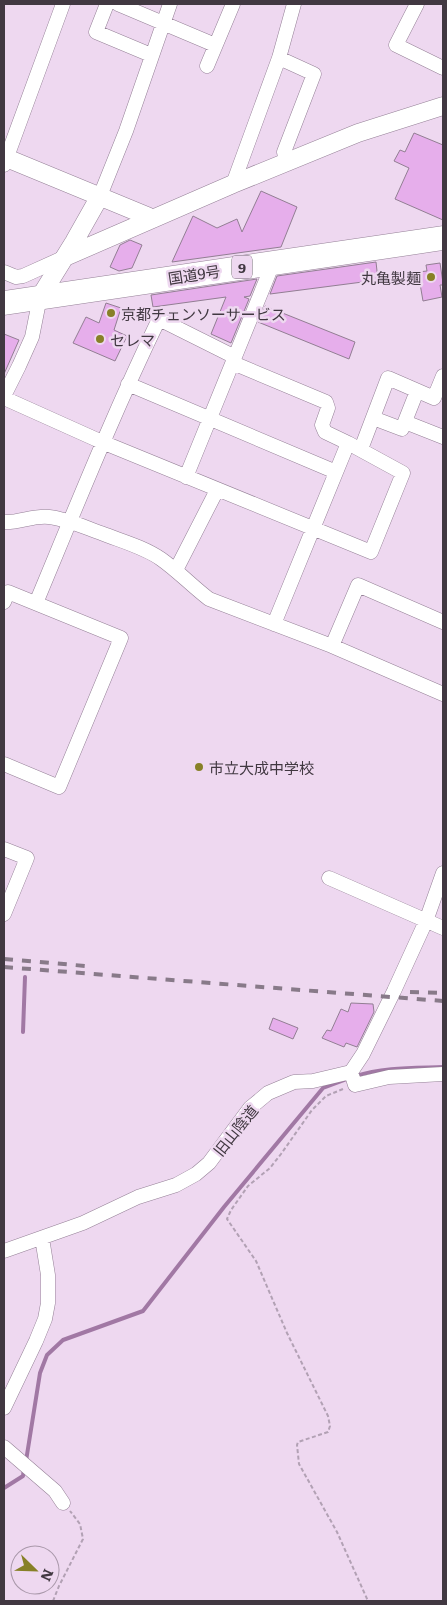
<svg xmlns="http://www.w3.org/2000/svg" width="447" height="1605" viewBox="0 0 447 1605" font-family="Literata,'Noto Sans JP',serif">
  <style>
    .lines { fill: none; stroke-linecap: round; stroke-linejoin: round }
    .stream { stroke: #a178a4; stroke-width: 4 }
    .building { fill: #e6aeeb; stroke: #927e93 }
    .minor-casing { stroke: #958197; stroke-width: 15 }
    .tertiary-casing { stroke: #958197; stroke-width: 19 }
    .trunk-casing { stroke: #958197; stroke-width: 25 }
    .path { stroke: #b2a1b4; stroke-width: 2; stroke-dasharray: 4 2.5; stroke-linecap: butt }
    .minor { stroke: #fff; stroke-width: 14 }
    .tertiary { stroke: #fff; stroke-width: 18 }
    .trunk { stroke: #fff; stroke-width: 24 }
    .rail { stroke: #887a89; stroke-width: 4; stroke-dasharray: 9 9; stroke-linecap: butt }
    .poi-dot { fill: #878027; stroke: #eed8f0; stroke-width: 2 }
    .labels { text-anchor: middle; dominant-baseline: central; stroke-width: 5; stroke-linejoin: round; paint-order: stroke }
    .shield { fill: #eed8f0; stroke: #756876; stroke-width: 1 }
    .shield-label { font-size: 14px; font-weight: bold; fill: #413841 }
    .street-label { font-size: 15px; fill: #413841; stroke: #eed8f0 }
    .poi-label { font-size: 15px; fill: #413841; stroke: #eed8f0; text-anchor: start }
  </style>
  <rect width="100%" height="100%" fill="#eed8f0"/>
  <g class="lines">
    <path class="stream" d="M23 1032 25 977
      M356 1076C382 1067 416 1068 443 1067
      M26 1461 40 1373 47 1355 63 1340 143 1311 224 1207 323 1088 347 1079
      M4 1488 23 1476 24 1468"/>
  </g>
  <path class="building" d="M414 133 443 145V220L395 199 409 168 394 161 400 150 405 152Z
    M261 191 297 207 281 247 172 262 193 216 217 228 237 219 242 232Z
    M130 240 142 245 132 268 119 271 110 267 120 245Z
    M376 262 378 280 270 294 277 276Z
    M440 263 443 283V285H440L442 297 423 301 418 272 427 271 426 265Z
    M257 279 250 296 244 297 249 299 231 343 211 334 226 297 153 307 151 295Z
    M106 303 121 308 114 330 127 336 115 361 73 343 86 317 99 323Z
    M265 306 355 342 349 359 258 322Z
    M4 334 19 340 4 374Z
    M351 1003 373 1004 374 1012 357 1047 346 1043 344 1047 322 1038 327 1030 331 1031 341 1009 348 1012Z
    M273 1018 298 1028 293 1039 269 1029Z"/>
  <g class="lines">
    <g class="minor-casing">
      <path id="minor" d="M107 4 96 32 151 55
        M118 4 215 45
        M417 4 396 45 443 68
        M279 58 314 74 284 152 286 162
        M207 66 233 4
        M4 165 63 4
        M233 184 279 58 294 4
        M100 196 126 131 170 4
        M4 272 16 277 23 276 65 257
        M128 384 336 472
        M4 396 19 366 32 337 40 297
        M4 398 102 442 371 552 403 473 348 443 325 432 322 425 328 408 326 402 233 363
        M373 418 402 429 417 391
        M405 422 443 437
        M361 449 388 378 434 398 443 376
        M186 477 269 273 268 263
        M4 522C19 523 34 515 49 517 67 519 84 527 101 533 121 541 144 547 161 559 178 571 192 586 209 599L332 646 443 694
        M176 570 217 490
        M4 602 8 592 121 638 59 787 4 764
        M36 603C76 507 114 412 159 319L235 357
        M274 624 348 443
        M332 646 358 585 443 622
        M4 849 27 858 4 914
        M329 878 443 928
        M351 1072 355 1085 389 1077 443 1074
        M4 1251 83 1223 138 1197 176 1185 196 1174 209 1163 250 1108 268 1093 294 1082 313 1081 351 1072 363 1054 394 991 426 921 443 873
        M4 1408 36 1341 45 1319 48 1303V1275L42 1238
        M4 1447 55 1491 63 1503"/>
    </g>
    <g class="tertiary-casing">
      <path id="tertiary" d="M4 157 147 216 152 219
        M65 257 233 184 358 133 443 106
        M40 297 74 242 100 196"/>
    </g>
    <g class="trunk-casing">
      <path id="trunk" d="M4 303 443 238"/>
    </g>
    <path class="path" d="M343 1089 326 1096 312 1110 281 1154 270 1168 248 1186 231 1210 227 1219 256 1261 287 1333 328 1416 330 1426 328 1432 298 1442 297 1445 299 1464 337 1532 368 1601
      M53 1601 59 1586 83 1539 80 1524 70 1511"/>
    <use href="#minor" class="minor"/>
    <use href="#tertiary" class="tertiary"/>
    <use href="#trunk" class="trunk"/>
    <path class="rail" d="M4 959 86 966
      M4 967 443 1001
      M410 992 443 993"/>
  </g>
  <g class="poi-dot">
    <circle cx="431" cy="277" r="5"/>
    <circle cx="111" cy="313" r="5"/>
    <circle cx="100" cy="339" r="5"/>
    <circle cx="199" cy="767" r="5"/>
  </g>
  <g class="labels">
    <rect class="shield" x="232" y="255.5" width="20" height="23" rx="4"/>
    <g class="shield-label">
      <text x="242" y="267">9</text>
    </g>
    <g class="street-label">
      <text transform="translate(194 274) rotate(-9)">国道9号</text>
      <text transform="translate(235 1130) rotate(-51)">旧山陰道</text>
    </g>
    <g class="poi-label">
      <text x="421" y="277" text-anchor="end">丸亀製麺</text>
      <text x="121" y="313">京都チェンソーサービス</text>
      <text x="110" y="339">セレマ</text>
      <text x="209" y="767">市立大成中学校</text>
    </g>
  </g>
  <rect width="447" height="1605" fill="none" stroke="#413841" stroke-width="10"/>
  <g transform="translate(35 1570) rotate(113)"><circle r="24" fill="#eed8f0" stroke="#a998aa"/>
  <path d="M0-4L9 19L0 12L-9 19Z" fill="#878027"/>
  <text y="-8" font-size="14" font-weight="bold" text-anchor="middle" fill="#413841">N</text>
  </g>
</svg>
